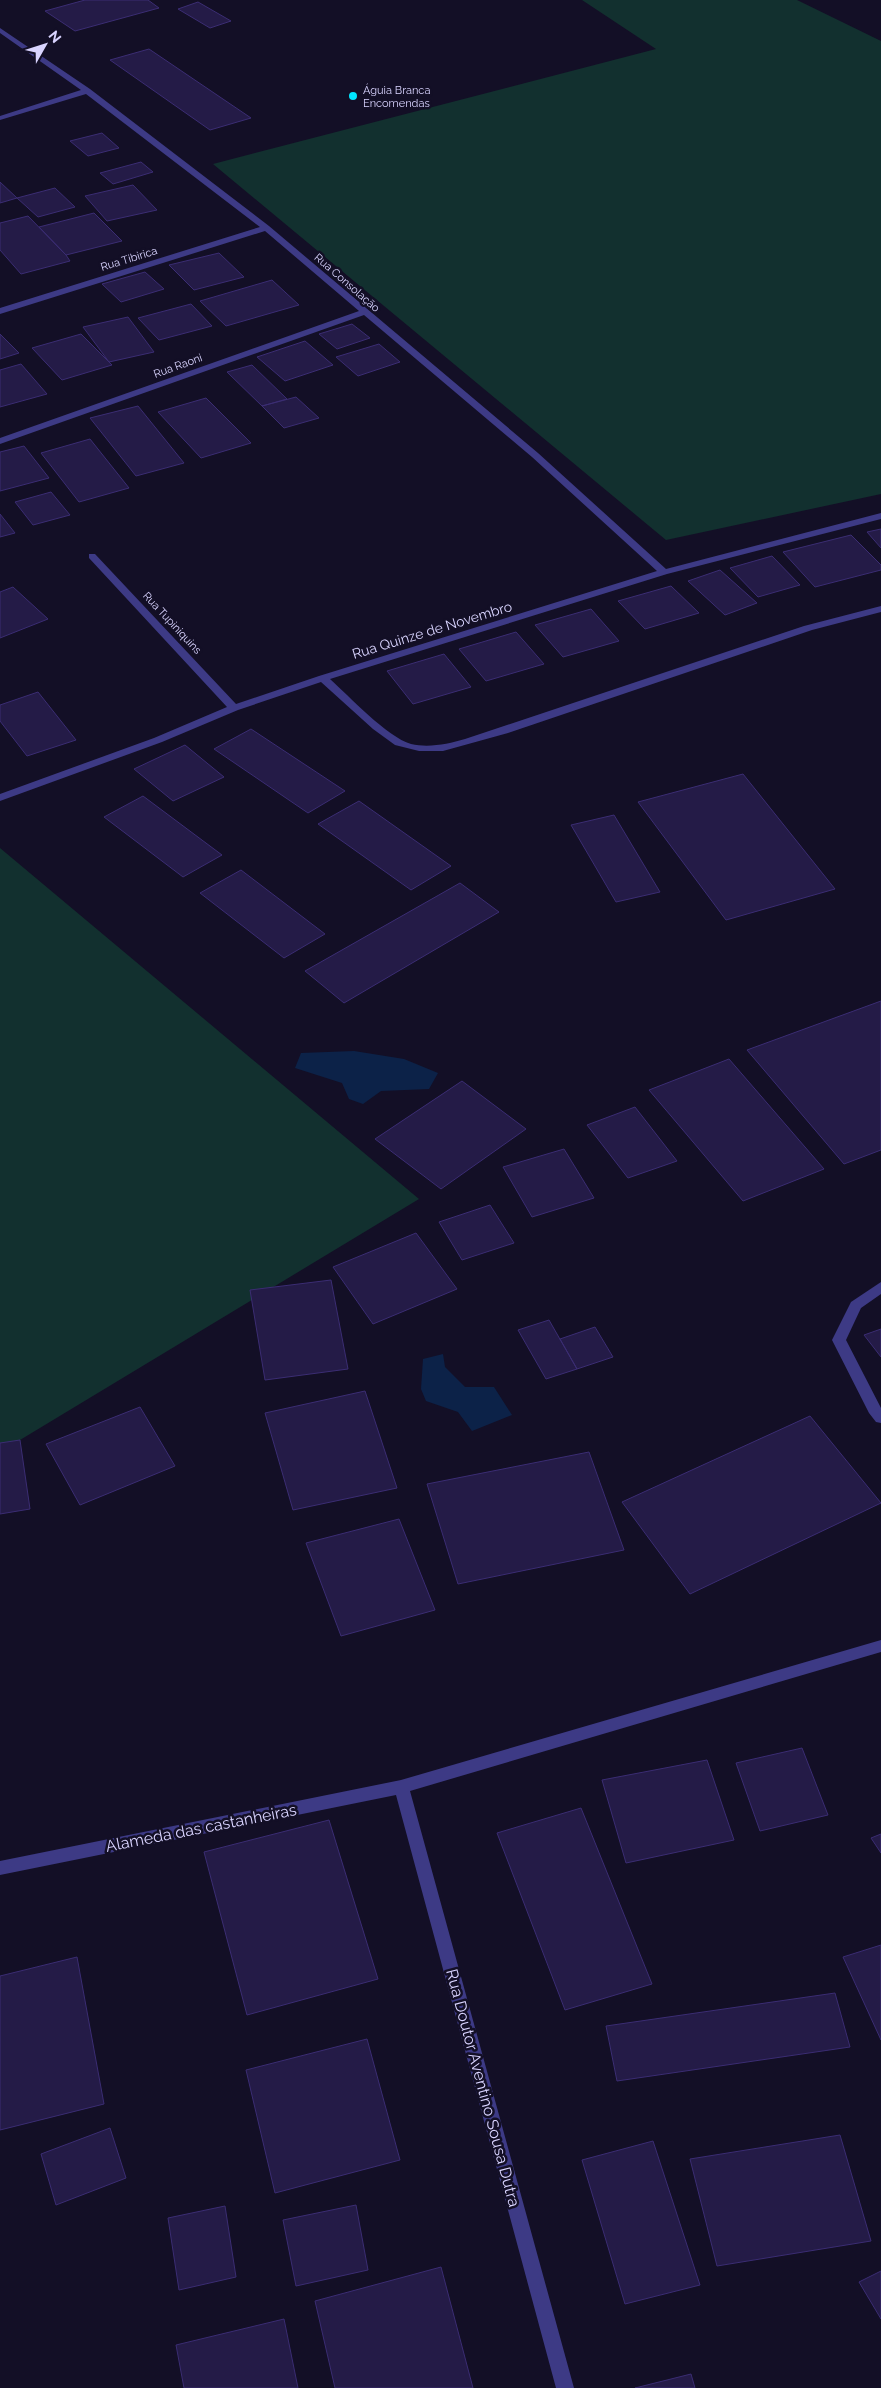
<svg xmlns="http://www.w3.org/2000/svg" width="881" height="2388" viewBox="0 0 881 2388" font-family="Raleway,sans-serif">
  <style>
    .green { fill: #12302f }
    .water { fill: #0c2248 }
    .building { fill: #241b47; stroke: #3b2d73 }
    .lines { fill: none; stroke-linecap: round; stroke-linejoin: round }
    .minor { fill: #3d3a85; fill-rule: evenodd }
    .poi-dot { fill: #00e5ff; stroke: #130f26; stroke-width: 2 }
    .labels { text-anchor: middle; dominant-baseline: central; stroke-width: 5; stroke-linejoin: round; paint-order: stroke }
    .far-poi-label { font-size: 11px; fill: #d9d4ff; stroke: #130f26; text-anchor: start }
    .far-street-label { font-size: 11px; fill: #d9d4ff; stroke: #130f26 }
    .street-label { font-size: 14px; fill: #d9d4ff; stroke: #130f26 }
    .near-street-label { font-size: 16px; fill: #d9d4ff; stroke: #130f26 }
  </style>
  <rect width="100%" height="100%" fill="#130f26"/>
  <path class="green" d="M582 0H797L881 41V494L666 540 213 164 656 49Z
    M0 848 419 1199 20 1440 0 1445Z"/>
  <path class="water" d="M354 1051 404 1059 438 1073 429 1089 381 1091 363 1104 349 1099 342 1083 295 1068 301 1053Z
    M443 1354 445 1367 465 1387H494L512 1415 472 1431 458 1412 426 1401 421 1389 423 1359Z"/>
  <path class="building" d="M85 0H148L159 8 75 31 45 11Z
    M198 2 231 21 210 28 178 9Z
    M149 49 251 118 210 130 110 60Z
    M102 133 119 148 88 156 70 141Z
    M141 162 153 172 113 184 100 173Z
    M0 182 17 198 0 203Z
    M133 185 157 210 107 221 85 196Z
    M55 188 75 207 38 217 17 198Z
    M94 213 122 241 66 255 39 227Z
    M28 216 66 255 70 261 21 274 0 250V223Z
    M219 253 244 277 194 290 169 265Z
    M145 272 164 289 121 302 102 284Z
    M272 280 299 305 226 326 200 301Z
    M191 304 212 326 159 340 138 318Z
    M128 317 154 352 109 362 83 327Z
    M352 324 370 338 337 349 319 334Z
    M0 334 19 353 0 359Z
    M81 334 112 365 62 380 32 348Z
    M305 341 333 365 285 381 257 357Z
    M379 344 400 362 358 376 336 357Z
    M21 364 47 394 0 407V370Z
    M252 365 287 399 262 406 227 372Z
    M296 397 319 418 284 428 262 406Z
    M206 398 251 443 201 458 158 412Z
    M138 406 184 463 136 476 90 418Z
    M90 439 129 488 79 502 41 453Z
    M24 446 49 478 0 491V452Z
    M51 492 70 515 33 525 15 502Z
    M0 514 15 533 0 537Z
    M881 529V548L867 532Z
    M851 535 881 565V570L815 587 783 552Z
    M772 556 800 585 758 597 730 568Z
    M720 570 757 603 725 615 688 581Z
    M671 586 699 613 645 629 618 601Z
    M13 587 48 619 0 638V592Z
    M591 609 619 641 563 657 535 625Z
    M516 632 544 664 486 681 459 649Z
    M444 654 471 687 413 704 387 671Z
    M38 692 76 740 27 756 0 721V705Z
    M251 729 345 791 308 813 214 749Z
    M185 745 224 777 173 801 134 769Z
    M743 774 835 889 726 920 638 802Z
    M143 796 222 855 183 877 104 817Z
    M359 801 451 866 411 890 318 824Z
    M614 815 660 892 616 902 571 825Z
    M241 870 325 934 284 958 200 893Z
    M460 883 499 912 344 1003 305 971Z
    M881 1001V1150L844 1164 747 1050Z
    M729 1059 824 1169 743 1201 649 1090Z
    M462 1081 526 1129 441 1189 375 1139Z
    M635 1107 677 1161 628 1178 587 1125Z
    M564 1149 594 1198 532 1217 503 1167Z
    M490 1205 514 1243 462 1260 439 1222Z
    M416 1233 457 1289 373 1324 333 1267Z
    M331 1280 348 1369 265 1380 250 1290Z
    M549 1320 577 1369 546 1379 518 1330Z
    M595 1327 613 1357 577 1369 560 1339Z
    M881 1329V1357L864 1335Z
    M365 1391 397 1488 293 1510 265 1413Z
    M140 1407 175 1466 80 1505 46 1444Z
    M810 1416 881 1503 690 1594 622 1502Z
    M20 1440 30 1509 0 1514V1443Z
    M589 1452 624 1550 458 1584 427 1484Z
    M399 1519 435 1610 341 1636 306 1543Z
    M802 1748 828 1815 760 1831 736 1763Z
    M707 1760 734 1840 626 1863 602 1780Z
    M581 1808 652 1984 565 2010 497 1833Z
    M329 1820 378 1979 247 2015 204 1852Z
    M881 1834V1853L871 1838Z
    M881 1945V2040L843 1957Z
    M77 1957 104 2104 0 2130V1976Z
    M835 1993 850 2047 617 2081 606 2026Z
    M367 2039 400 2160 275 2193 246 2070Z
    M110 2128 126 2178 56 2205 41 2154Z
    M840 2135 871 2241 717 2266 690 2159Z
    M653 2141 700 2285 625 2304 582 2160Z
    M356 2205 368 2270 296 2286 283 2220Z
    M225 2206 236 2277 179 2290 168 2218Z
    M441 2267 473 2388H335L315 2301Z
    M881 2271V2319L859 2282Z
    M284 2319 298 2388H184L176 2345Z
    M691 2374 695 2388H635Z"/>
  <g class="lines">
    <path class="minor" d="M0 28 90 89 269 226 538 453 666 569 881 513V519L667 574 330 679C349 696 387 737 411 744 429 748 448 744 465 739L804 626 881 606V612L812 630 508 733 443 751H419L395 745 373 729 321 682 238 710 162 742 0 801V794L154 738 227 707 89 558V554H95L236 704 319 676 657 571 532 457 364 315 0 444V438L359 311 265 231 0 314V308L260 227 86 94 0 120V116L81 90 0 33Z
      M881 1282V1294L861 1308 846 1340 881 1408V1423L876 1422 869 1413 832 1340 851 1302Z
      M881 1640V1652L410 1791 574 2388H556L396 1795 0 1875V1861L401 1780Z"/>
  </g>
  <circle class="poi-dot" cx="353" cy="96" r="5"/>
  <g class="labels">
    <g class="far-poi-label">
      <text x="363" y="90">Águia Branca<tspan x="363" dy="13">Encomendas</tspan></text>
    </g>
    <g class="far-street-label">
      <text transform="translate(129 259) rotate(-17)">Rua Tibirica</text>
      <text transform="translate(347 283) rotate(41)">Rua Consolação</text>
      <text transform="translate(178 366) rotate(-20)">Rua Raoni</text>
      <text transform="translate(172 623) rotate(47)">Rua Tupiniquins</text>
    </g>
    <g class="street-label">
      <text transform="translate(432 630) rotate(-17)">Rua Quinze de Novembro</text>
    </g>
    <g class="near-street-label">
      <text transform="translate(201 1828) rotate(-11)">Alameda das castanheiras</text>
      <text transform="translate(483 2088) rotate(75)">Rua Doutor Aventino Sousa Dutra</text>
    </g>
  </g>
  <g transform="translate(45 45) rotate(51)" stroke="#130f26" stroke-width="4" paint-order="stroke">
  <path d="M0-4L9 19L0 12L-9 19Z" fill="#d9d4ff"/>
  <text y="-8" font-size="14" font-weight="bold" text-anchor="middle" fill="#d9d4ff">N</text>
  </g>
</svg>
